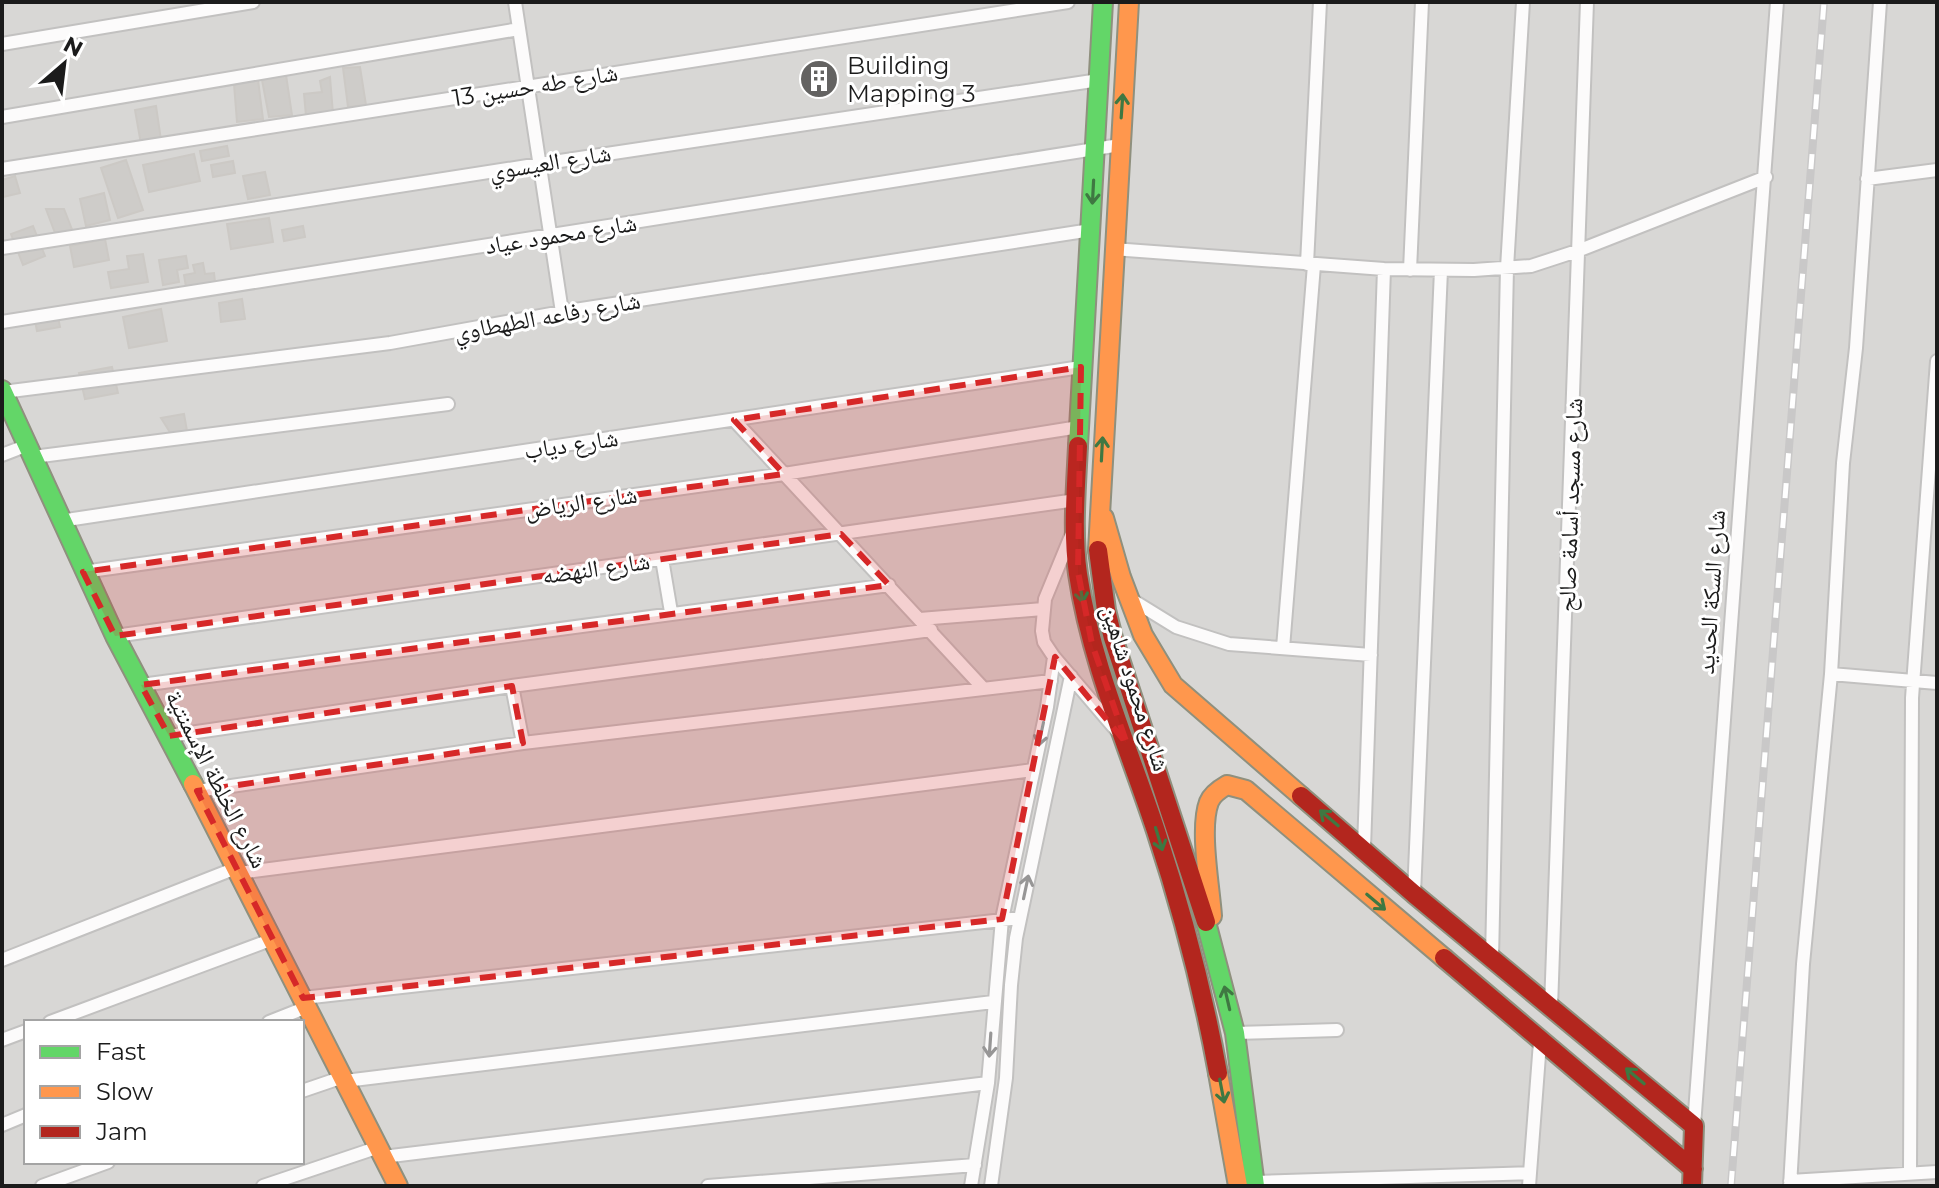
<svg xmlns="http://www.w3.org/2000/svg" width="1939" height="1188" viewBox="0 0 1939 1188" font-family="Montserrat,'Noto Naskh Arabic',sans-serif">
  <style>
    .residential { fill: #d8d7d5; fill-rule: evenodd }
    .building { fill: #ceccc9; stroke: #ccc9c5; stroke-width: 2 }
    .lines { fill: none; stroke-linecap: round; stroke-linejoin: round }
    .street-casing { stroke: #c2c1c0; stroke-width: 16 }
    .fast-casing { stroke: #8f907e; stroke-width: 22 }
    .slow-casing { stroke: #8f907e; stroke-width: 22 }
    .jam-casing { stroke: #8f907e; stroke-width: 22 }
    .street { stroke: #fcfbfb; stroke-width: 12 }
    .fast { stroke: #63d668; stroke-width: 18 }
    .slow { stroke: #ff974d; stroke-width: 18 }
    .jam { stroke: #b3261e; stroke-width: 18 }
    .rail-casing { stroke: #c9c8c8; stroke-width: 8 }
    .rail { stroke: #fff; stroke-width: 5; stroke-dasharray: 15; stroke-linecap: butt }
    .oneway { stroke: #3f7842 }
    .oneway2 { stroke: #979696 }
    .marked { fill: #d62828; fill-opacity: 0.2; stroke: #d62828; stroke-width: 6; stroke-dasharray: 16 10; stroke-linejoin: round }
    .labels { text-anchor: middle; dominant-baseline: central; stroke-width: 6; stroke-linejoin: round; paint-order: stroke }
    .poi-label { font-size: 24px; fill: #1b1b1b; stroke: #fff; text-anchor: start }
    .street-label { font-size: 24px; fill: #1b1b1b; stroke: #fff }
  </style>
  <rect width="100%" height="100%" fill="#e9e7e4"/>
  <path class="residential" d="M2 2H1937V1186H2ZM26 1022H302V1162H26Z"/>
  <path class="building" d="M826 65 831 69 834 90 808 93 805 68Z
    M360 67 366 105 348 107 343 68Z
    M286 75 292 115 269 117 262 80Z
    M330 77 333 114 306 116 304 94 322 92 320 81Z
    M258 80 263 119 237 122 234 84Z
    M156 106 161 140 141 144 135 110Z
    M227 146 229 156 202 161 200 151Z
    M194 154 200 181 149 192 143 165Z
    M126 160 143 210 118 218 101 168Z
    M233 161 235 173 213 177 211 165Z
    M265 172 270 195 248 199 243 176Z
    M15 176 20 193 3 197 2 180Z
    M104 193 110 220 86 226 80 199Z
    M46 209H64L73 232 55 233Z
    M269 218 273 242 231 249 227 224Z
    M33 226 45 256 23 265 11 234Z
    M303 226 305 237 284 241 282 230Z
    M105 239 109 260 74 267 70 246Z
    M143 254 148 282 111 288 108 272 129 269 127 256Z
    M186 256 188 268 177 270 179 282 163 285 159 260Z
    M203 263 205 274 214 273 215 282 186 287 184 275 195 273 193 265Z
    M242 299 245 319 221 322 219 303Z
    M161 309 167 341 129 348 123 317Z
    M58 317 60 327 37 331 35 321Z
    M112 367 118 393 85 399 79 373Z
    M184 414 187 431 171 434 161 418Z"/>
  <g class="lines">
    <g class="street-casing">
      <path id="street" d="M515 2 562 312
        M2 44 253 2
        M2 117 519 29
        M2 169 1068 2
        M1867 179 1937 170
        M2 248 540 164 1099 80
        M1113 249 1384 269 1474 270 1531 266 1580 250 1766 177
        M1307 264 1320 2
        M1410 270 1422 2
        M2 322 1120 145
        M3 392 390 343 562 312 1091 230
        M734 420 983 688
        M2 455 28 445
        M33 457 448 404
        M60 521 1081 367
        M1073 531 1045 599 1042 631 1044 642 1054 657 1118 732
        M662 559 671 612
        M83 572 784 474 1079 427
        M1129 598 1176 627 1229 644 1371 655
        M920 619 1043 609
        M115 636 1076 500
        M1283 648 1314 265
        M1831 674 1937 683
        M141 685 889 585
        M512 686 523 743
        M169 736 512 686 931 630
        M197 791 523 743 1051 681
        M1364 848 1384 269
        M239 873 1033 770
        M1414 894 1441 270
        M1492 959 1507 268 1523 2
        M2 960 236 868
        M303 998 1020 918
        M1551 1007 1587 2
        M50 1022 273 939
        M269 1022 307 1007
        M1235 1033 1337 1030
        M2 1040 26 1031
        M345 1081 993 1002
        M302 1091 343 1077
        M2 1125 26 1115
        M1694 1126 1777 2
        M383 1157 988 1083
        M1910 1173 1912 698 1937 361
        M1790 1181 1937 1172
        M1254 1182 1530 1173
        M42 1186 108 1162
        M263 1186 379 1147
        M708 1186 975 1165
        M971 1186 988 1083 1002 919 1047 707 1054 657
        M991 1186 1006 1078 1011 985 1016 938 1071 676
        M1529 1186 1540 1042
        M1790 1186 1803 964 1831 674 1843 463 1856 348 1880 2"/>
    </g>
    <g class="fast-casing">
      <path id="fast" d="M2 390 115 636 193 784
        M1078 446 1103 2
        M1206 922 1235 1033 1255 1186"/>
    </g>
    <g class="slow-casing">
      <path id="slow" d="M1104 518 1121 577 1143 635 1173 685 1301 796
        M1098 550 1129 2
        M193 784 398 1186
        M1212 916C1210 887 1199 828 1209 802 1212 794 1220 789 1227 785L1246 790 1444 958
        M1218 1073 1238 1186"/>
    </g>
    <g class="jam-casing">
      <path id="jam" d="M1078 446C1076 488 1072 533 1078 574 1091 663 1128 746 1156 831 1182 910 1203 991 1218 1073
        M1098 550 1106 610 1113 638 1206 922
        M1301 796 1414 894 1694 1126 1692 1186
        M1444 958 1693 1169"/>
    </g>
    <use href="#street" class="street"/>
    <use href="#fast" class="fast"/>
    <use href="#slow" class="slow"/>
    <use href="#jam" class="jam"/>
    <g class="rail-casing">
      <path id="rail" d="M1731 1186 1824 2"/>
    </g>
    <use href="#rail" class="rail"/>
  </g>
  <defs><path id="oneway-shaft" d="M-6 0H5M1.5-3L5.5 0L1.5 3" fill="none" stroke-width="1.6" stroke-linecap="round" stroke-linejoin="round" transform="scale(2)"/></defs>
  <g class="oneway">
    <use href="#oneway-shaft" transform="translate(1122 106) rotate(-86)"/>
    <use href="#oneway-shaft" transform="translate(1093 192) rotate(93)"/>
    <use href="#oneway-shaft" transform="translate(1102 449) rotate(-87)"/>
    <use href="#oneway-shaft" transform="translate(1081 591) rotate(81)"/>
    <use href="#oneway-shaft" transform="translate(1329 818) rotate(-140)"/>
    <use href="#oneway-shaft" transform="translate(1159 839) rotate(73)"/>
    <use href="#oneway-shaft" transform="translate(1376 902) rotate(40)"/>
    <use href="#oneway-shaft" transform="translate(1227 998) rotate(-103)"/>
    <use href="#oneway-shaft" transform="translate(1635 1076) rotate(-140)"/>
    <use href="#oneway-shaft" transform="translate(1222 1091) rotate(79)"/>
  </g>
  <g class="oneway2">
    <use href="#oneway-shaft" transform="translate(1041 734) rotate(102)"/>
    <use href="#oneway-shaft" transform="translate(1026 887) rotate(-78)"/>
    <use href="#oneway-shaft" transform="translate(990 1045) rotate(94)"/>
  </g>
  <path class="marked" d="M1081 367 1078 572 1092 644 1127 744 1055 657 1002 919 303 998 197 791 523 743 512 686 169 736 141 685 889 585 841 534 115 636 83 572 784 474 734 420Z"/>
  <defs>
    <g id="building-disc" transform="scale(2)"><circle r="9.5" fill="#636261" stroke="#fff"/><path d="M-4-6H4V6H1V3H-1V6H-4ZM-2.5-4.3h1.7v1.8h-1.7ZM.8-4.3h1.7v1.8H.8ZM-2.5-1h1.7V.8h-1.7ZM.8-1h1.7V.8H.8Z" fill="#fff"/></g>
  </defs>
  <g fill-rule="evenodd">
    <use href="#building-disc" x="819" y="79"/>
  </g>
  <g class="labels">
    <g class="poi-label">
      <text x="847" y="65">Building<tspan x="847" dy="28">Mapping 3</tspan></text>
    </g>
    <g class="street-label">
      <text transform="translate(535 85) rotate(-9)">شارع طه حسين 13</text>
      <text transform="translate(550 162) rotate(-9)">شارع العيسوي</text>
      <text transform="translate(561 234) rotate(-9)">شارع محمود عياد</text>
      <text transform="translate(547 316) rotate(-10)">شارع رفاعه الطهطاوي</text>
      <text transform="translate(571 444) rotate(-8)">شارع دياب</text>
      <text transform="translate(581 502) rotate(-8)">شارع الرياض</text>
      <text transform="translate(1570 505) rotate(-88)">شارع مسجد أسامة صالح</text>
      <text transform="translate(596 568) rotate(-8)">شارع النهضه</text>
      <text transform="translate(1711 592) rotate(-86)">شارع السكة الحديد</text>
      <text transform="translate(1136 688) rotate(72)">شارع محمود شاهين</text>
      <text transform="translate(217 779) rotate(63)">شارع الخلطة الإسمنتية</text>
    </g>
  </g>
  <rect width="1939" height="1188" fill="none" stroke="#1b1b1b" stroke-width="8"/>
  <rect x="24" y="1020" width="280" height="144" fill="#ffffff" stroke="#a4a4a4" stroke-width="2"/>
  <rect x="40" y="1046" width="40" height="12" fill="#63d668" stroke="#a4a4a4" stroke-width="2"/>
  <text x="96" y="1060" font-size="24" fill="#1b1b1b">Fast</text>
  <rect x="40" y="1086" width="40" height="12" fill="#ff974d" stroke="#a4a4a4" stroke-width="2"/>
  <text x="96" y="1100" font-size="24" fill="#1b1b1b">Slow</text>
  <rect x="40" y="1126" width="40" height="12" fill="#b3261e" stroke="#a4a4a4" stroke-width="2"/>
  <text x="96" y="1140" font-size="24" fill="#1b1b1b">Jam</text>
  <g transform="translate(64 64) rotate(28)" stroke="#ffffff" stroke-width="6" paint-order="stroke">
  <path d="M0-6L14 30L0 20L-14 30Z" fill="#1b1b1b"/>
  <text y="-12" font-size="22" font-weight="bold" text-anchor="middle" fill="#1b1b1b">N</text>
  </g>
</svg>
